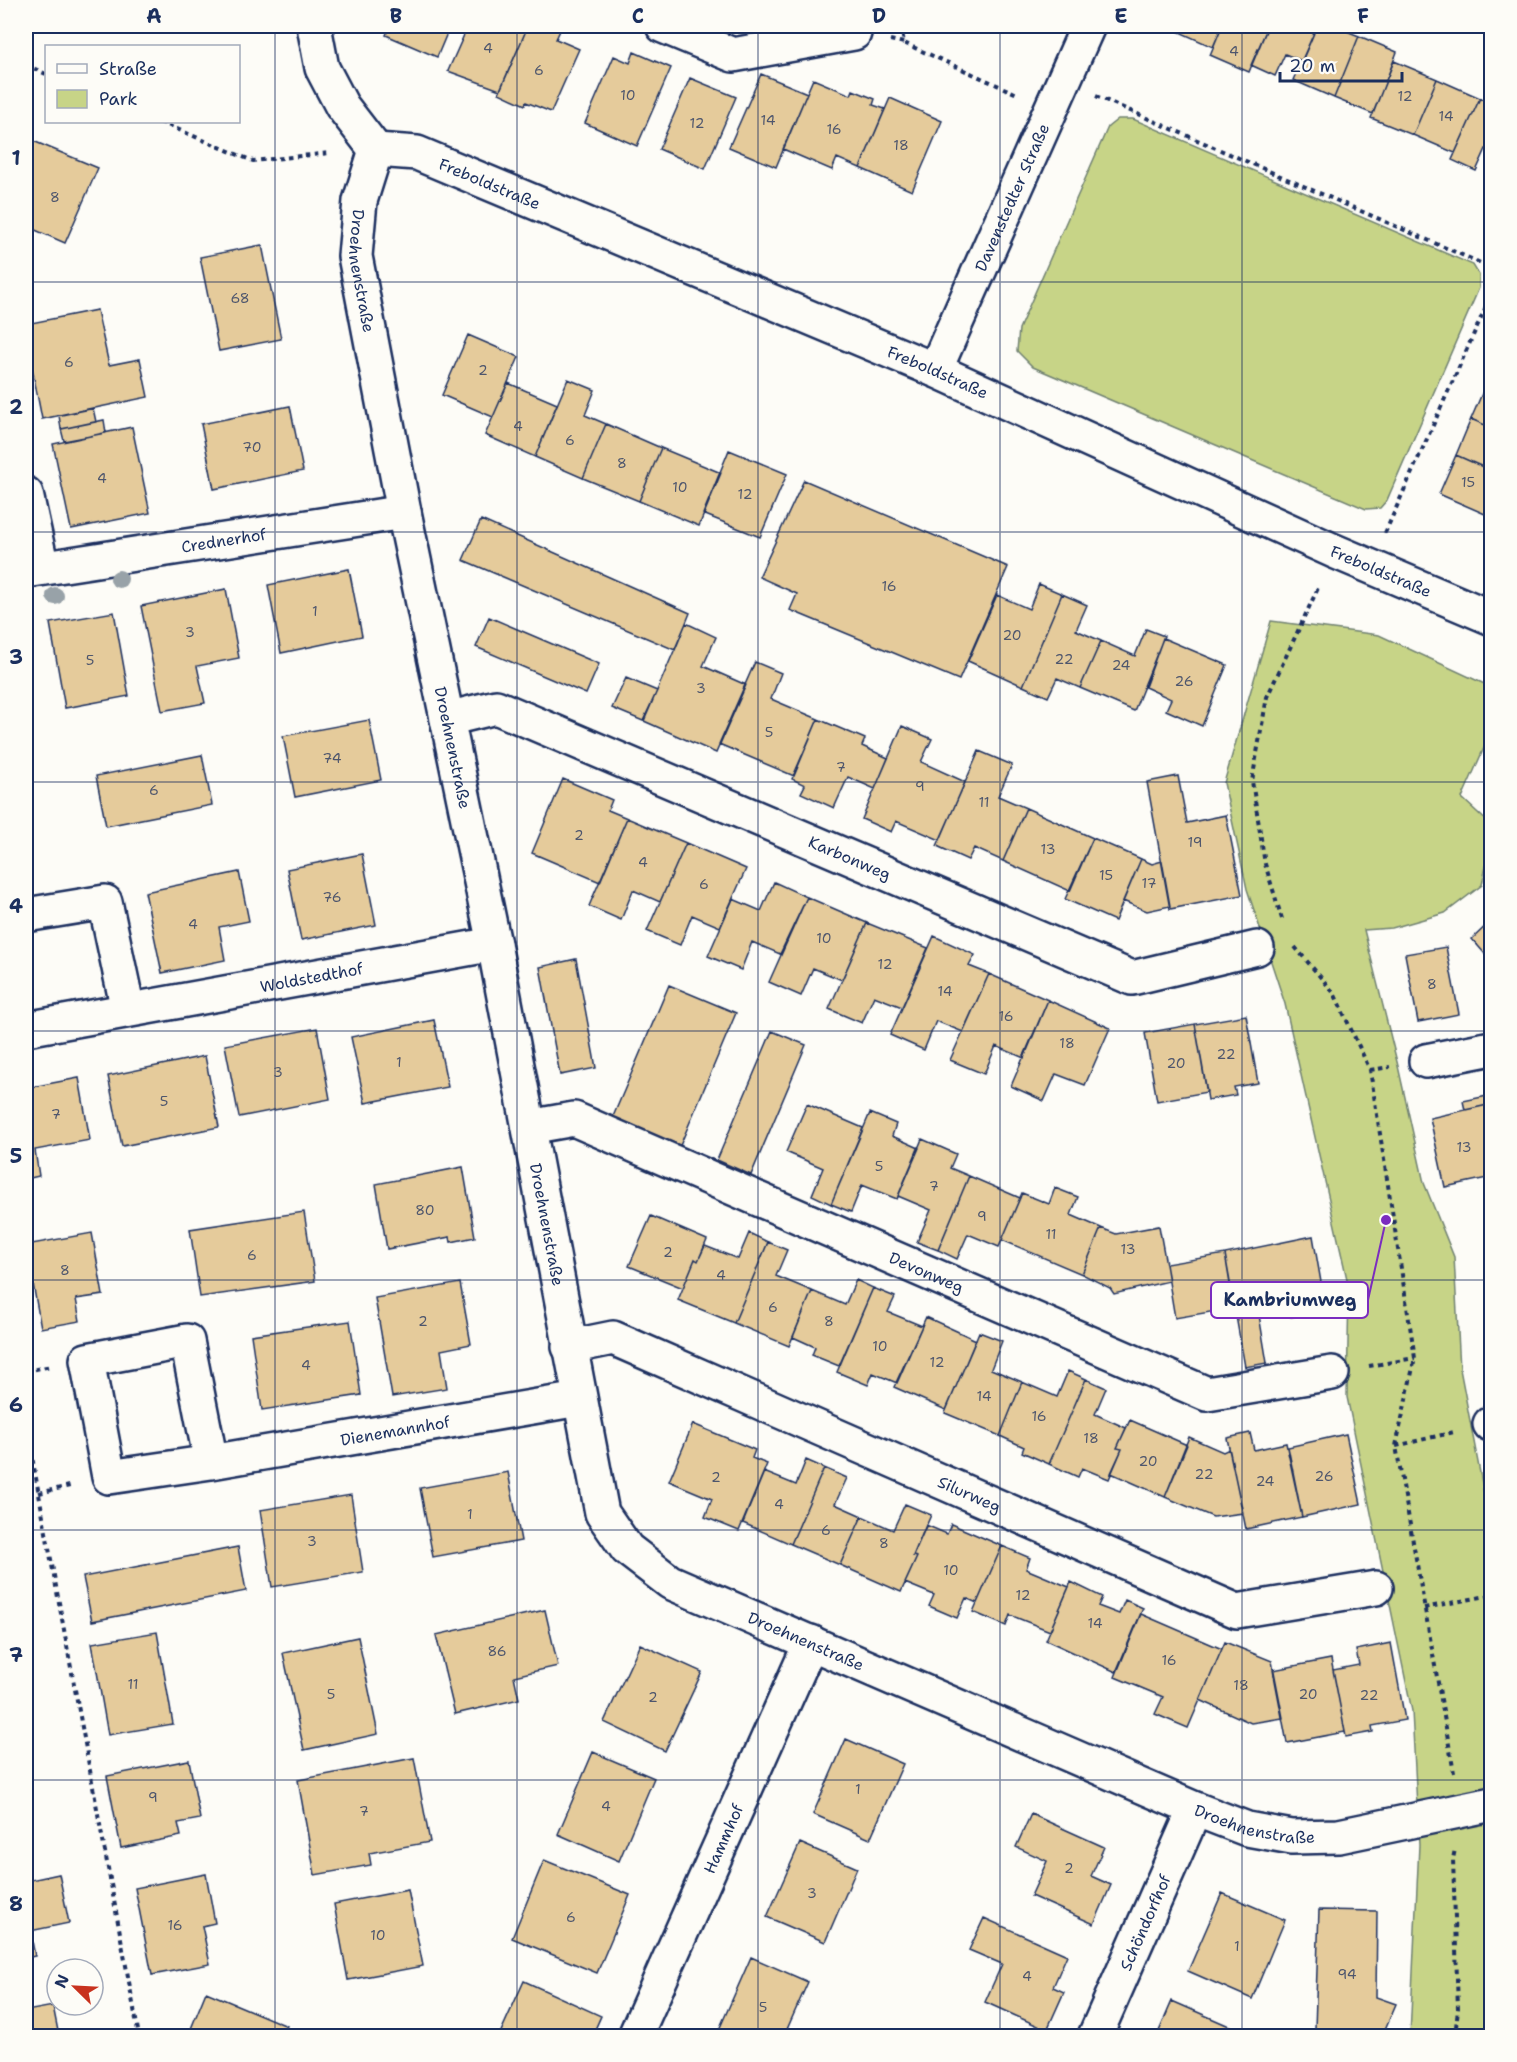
<svg xmlns="http://www.w3.org/2000/svg" width="1517" height="2062" viewBox="0 0 1517 2062" font-family="'Shantell Sans',sans-serif">
  <style>
    .green { fill: #c7d487; stroke: #718272; stroke-width: 1.5 }
    .building { fill: #e5cb9b; stroke: #1b2f5e; stroke-width: 1.5 }
    .lines { fill: none; stroke-linecap: round; stroke-linejoin: round }
    .street-casing { stroke: #1b2f5e; stroke-width: 38 }
    .path { stroke: #1b2f5e; stroke-width: 4; stroke-dasharray: 4.5 4.5; stroke-linecap: butt }
    .street { stroke: #fdfcf7; stroke-width: 33 }
    .tree { fill: #98a2a8 }
    .grid { fill: none; stroke: #1b2f5e; stroke-width: 1.5; stroke-opacity: 0.55 }
    .labels { text-anchor: middle; dominant-baseline: central; stroke-width: 4.5; stroke-linejoin: round; paint-order: stroke }
    .number-label { font-size: 14px; fill: #4e566d }
    .street-label { font-size: 16px; fill: #1b2f5e; stroke: #fdfcf7 }
    .leader { fill: none; stroke: #7b2cbf; stroke-width: 2 }
    .callout-dot { fill: #7b2cbf; stroke: #fdfcf7; stroke-width: 2 }
    .callout { fill: #fdfcf7; stroke: #7b2cbf; stroke-width: 2 }
    .callout-label { font-size: 18px; text-anchor: middle; font-weight: bold; fill: #1b2f5e }
    .neatline { fill: none; stroke: #1b2f5e; stroke-width: 2 }
    .grid-label { font-size: 20px; text-anchor: middle; font-weight: bold; fill: #1b2f5e }
  </style>
  <rect width="100%" height="100%" fill="#fdfcf7"/>
  <filter id="ink" filterUnits="userSpaceOnUse"><feTurbulence type="fractalNoise" baseFrequency=".0167" numOctaves="2"/><feDisplacementMap in="SourceGraphic" scale="12" xChannelSelector="R" yChannelSelector="G"/><feConvolveMatrix kernelMatrix="1 2 1 2 8 2 1 2 1" color-interpolation-filters="sRGB"/></filter>
  <g filter="url(#ink)">
    <path class="green" d="M1118 119H1133L1473 265 1479 275V288L1387 500 1380 508 1366 509 1033 367 1017 351 1019 329 1108 127Z
      M1271 621 1379 635 1491 687V732L1462 798 1491 825V843L1482 885 1445 913 1392 928 1364 930 1398 1066 1424 1183 1454 1257 1460 1369 1491 1530V2036H1410L1419 1845 1412 1711 1347 1397 1349 1288 1285 1004 1247 889 1224 783Z"/>
    <path class="building" d="M390 26H450L437 57 386 35Z
      M468 26H528L500 90 448 71Z
      M528 26H562L556 39 579 49 551 112 526 102 525 105 499 93Z
      M1177 26H1222L1213 47 1175 30Z
      M1222 26H1268L1249 72 1210 55Z
      M1268 26H1317L1302 61 1285 54 1275 76 1251 65Z
      M1317 26H1334L1359 36 1334 98 1293 80Z
      M1359 36 1397 52 1373 114 1334 98Z
      M634 52 671 68 637 146 585 123 614 56 630 63Z
      M1394 61 1437 79 1413 135 1371 118Z
      M761 74 807 93 776 167 729 147Z
      M690 78 736 97 705 169 659 149Z
      M813 79 851 95 853 90 875 99 873 105 885 109 860 168 837 158 832 170 783 149Z
      M1437 79 1480 98 1455 153 1413 135Z
      M890 98 942 121 912 191 860 168Z
      M1480 98 1492 103V151L1486 149 1476 171 1452 160Z
      M26 138 98 168 65 243 26 226Z
      M262 245 281 339 219 351 200 257Z
      M97 310 109 365 140 359 148 397 42 419 26 337V324Z
      M468 335 519 357 493 417 442 395Z
      M568 379 595 390 585 415 606 424 583 478 535 457Z
      M508 383 557 404 535 457 485 435Z
      M1484 389 1492 392V428L1471 419Z
      M290 406 303 471 214 489 201 424Z
      M93 408 96 422 61 429 59 415Z
      M1471 419 1492 428V471L1456 455Z
      M104 420 106 433 64 441 61 429Z
      M606 424 661 448 639 501 583 478Z
      M132 427 150 513 71 529 53 444Z
      M661 448 721 473 699 526 639 501Z
      M729 450 787 474 760 537 703 514Z
      M1456 455 1492 471V517L1439 494Z
      M804 480 1008 567 959 680 790 610 797 594 759 577Z
      M481 520 690 613 675 650 463 560Z
      M349 569 362 636 281 653 268 585Z
      M1039 584 1062 594 1023 686 968 661 997 595 1029 609Z
      M226 589 239 658 197 666 205 703 162 711 141 606Z
      M1062 594 1087 605 1076 630 1101 641 1080 688 1057 678 1048 697 1023 686Z
      M114 612 129 696 65 708 50 623Z
      M489 617 599 664 586 694 476 647Z
      M686 623 716 637 703 666 746 685 716 753 644 721Z
      M1146 629 1164 636 1134 711 1080 688 1101 641 1135 656Z
      M1163 638 1227 665 1202 726 1166 710 1171 699 1145 687Z
      M755 662 781 673 771 699 818 719 794 776 719 744Z
      M626 678 657 691 643 721 612 708Z
      M818 719 865 739 862 746 888 758 875 789 848 777 834 808 801 793 805 785 792 779Z
      M369 720 381 780 295 797 283 736Z
      M902 726 932 739 921 762 965 782 940 840 896 821 891 832 862 819Z
      M979 751 1012 765 998 796 1026 808 1003 861 974 848 968 860 937 846Z
      M202 755 212 805 106 826 96 776Z
      M1178 776 1187 823 1226 815 1242 895 1170 909 1147 782Z
      M563 779 612 800 608 810 627 818 600 882 532 853Z
      M1026 808 1093 838 1070 891 1003 861Z
      M627 818 686 843 660 902 633 890 621 920 589 906Z
      M1093 838 1141 859 1115 921 1065 899Z
      M686 843 746 869 720 927 692 915 680 945 647 931Z
      M362 854 376 925 301 940 287 869Z
      M1141 859 1152 864 1162 861 1170 906 1147 911 1123 901Z
      M239 872 249 921 219 927 225 960 162 973 145 892Z
      M774 882 807 897 780 954 752 942 741 970 708 956 733 899 761 911Z
      M807 897 867 923 842 980 813 968 801 996 769 982Z
      M1492 920V962L1472 939Z
      M867 923 928 948 902 1007 874 996 862 1023 829 1009Z
      M934 936 975 955 969 966 989 974 963 1032 936 1021 924 1050 890 1035Z
      M1446 947 1459 1014 1418 1022 1405 954Z
      M576 959 596 1068 560 1075 540 967Z
      M989 974 1048 1000 1024 1058 996 1046 984 1074 950 1060Z
      M669 985 736 1013 679 1148 612 1119Z
      M1048 1000 1110 1028 1085 1085 1056 1074 1044 1101 1011 1086Z
      M1246 1015 1258 1083 1234 1087 1236 1095 1208 1100 1195 1024Z
      M434 1020 448 1087 365 1103 351 1037Z
      M1195 1024 1207 1092 1157 1101 1145 1033Z
      M317 1028 330 1099 239 1117 225 1045Z
      M772 1031 806 1045 751 1175 717 1160Z
      M205 1056 219 1127 122 1146 108 1076Z
      M79 1078 90 1140 35 1150 39 1176 26 1179V1088Z
      M1492 1095V1104L1465 1110 1463 1101Z
      M807 1104 863 1128 831 1204 812 1195 823 1168 786 1152Z
      M1492 1104V1177L1445 1187 1430 1118Z
      M870 1113 896 1124 892 1136 919 1148 897 1199 862 1185 851 1212 831 1204Z
      M922 1139 956 1154 950 1168 969 1176 938 1250 917 1242 931 1210 898 1196Z
      M463 1167 475 1237 451 1242 450 1237 387 1249 376 1184Z
      M969 1176 1020 1198 999 1247 968 1234 957 1259 938 1250Z
      M1055 1188 1078 1197 1071 1215 1101 1228 1082 1274 1002 1240 1022 1193 1049 1204Z
      M304 1212 315 1281 200 1297 190 1229Z
      M651 1216 707 1240 698 1261 695 1259 683 1288 629 1266Z
      M1159 1226 1169 1281 1114 1294 1110 1288 1082 1274 1101 1228 1116 1234Z
      M92 1233 103 1295 76 1299 80 1321 41 1328 26 1245Z
      M749 1233 768 1242 734 1323 678 1300 695 1259 698 1261 705 1246 738 1259Z
      M1313 1236 1326 1311 1291 1317 1288 1303 1258 1309 1267 1363 1245 1367 1225 1254Z
      M768 1242 787 1250 776 1276 812 1291 789 1346 734 1323Z
      M1225 1254 1234 1308 1175 1318 1166 1264Z
      M856 1280 873 1288 839 1366 812 1355 815 1347 793 1337 812 1291 845 1305Z
      M460 1283 471 1344 441 1350 447 1388 392 1397 375 1298Z
      M873 1288 895 1297 888 1312 922 1326 897 1383 873 1373 868 1385 837 1372Z
      M926 1317 976 1340 946 1410 894 1387Z
      M350 1321 361 1395 262 1410 251 1335Z
      M979 1332 1002 1341 991 1369 1022 1382 1000 1436 945 1413Z
      M1068 1371 1086 1379 1049 1464 1022 1452 1024 1447 1000 1436 1022 1382 1057 1397Z
      M1086 1379 1106 1388 1095 1414 1126 1428 1117 1448 1122 1449 1109 1479 1082 1468 1078 1477 1049 1464Z
      M1130 1420 1187 1445 1165 1497 1111 1473 1122 1449 1117 1448Z
      M693 1424 755 1450 752 1458 767 1464 739 1531 705 1517 712 1499 669 1481Z
      M1250 1433 1254 1450 1286 1443 1302 1517 1246 1529 1227 1438Z
      M1346 1434 1361 1504 1302 1517 1288 1447Z
      M1189 1437 1223 1452 1229 1449 1243 1513 1213 1517 1165 1497Z
      M806 1460 824 1468 791 1544 743 1523 764 1472 796 1485Z
      M824 1468 847 1478 835 1504 862 1516 840 1565 791 1544Z
      M508 1472 521 1541 433 1557 420 1488Z
      M351 1495 363 1572 272 1587 260 1510Z
      M905 1504 931 1515 913 1556 917 1557 901 1592 840 1565 862 1516 893 1530Z
      M951 1524 1002 1546 977 1603 966 1598 957 1618 929 1606 934 1595 905 1583 917 1557 913 1556 926 1525 947 1534Z
      M1002 1546 1030 1558 1026 1569 1069 1587 1050 1631 1010 1615 1006 1626 973 1612Z
      M238 1547 246 1591 92 1621 83 1577Z
      M1071 1582 1102 1597 1098 1606 1119 1614 1125 1600 1143 1608 1116 1672 1046 1640Z
      M545 1610 558 1666 514 1676 519 1699 455 1714 436 1635Z
      M1141 1614 1222 1649 1188 1728 1155 1714 1163 1697 1115 1677Z
      M157 1632 173 1724 108 1735 92 1643Z
      M358 1637 378 1734 304 1750 283 1653Z
      M1225 1642 1272 1661 1283 1718 1251 1723 1200 1700Z
      M1391 1643 1405 1720 1372 1726 1373 1732 1346 1737 1333 1670 1359 1665 1356 1650Z
      M640 1644 702 1672 665 1751 604 1722Z
      M1331 1659 1345 1732 1287 1743 1273 1670Z
      M846 1739 903 1764 870 1839 813 1814Z
      M593 1752 654 1778 619 1861 558 1834Z
      M414 1758 430 1842 369 1853 371 1865 315 1875 298 1780Z
      M189 1760 200 1819 178 1823 181 1836 121 1848 107 1776Z
      M1031 1814 1104 1847 1091 1876 1111 1885 1094 1924 1031 1896 1047 1861 1016 1847Z
      M800 1843 857 1868 825 1942 767 1917Z
      M544 1860 630 1895 597 1973 512 1938Z
      M59 1874 69 1923 30 1931 35 1956 26 1958V1881Z
      M206 1874 215 1923 202 1926 210 1964 152 1975 135 1888Z
      M408 1890 423 1966 348 1980 334 1904Z
      M1222 1893 1285 1920 1252 1999 1188 1971Z
      M1319 1910 1377 1911 1376 1997 1396 2004 1382 2036H1333L1315 2029Z
      M984 1918 1067 1955 1053 1987 1064 1992 1047 2030 985 2002 1002 1964 969 1950Z
      M751 1957 808 1982 784 2036H728L718 2032Z
      M524 1981 601 2016 592 2036H499Z
      M206 1992 287 2026 282 2036H188Z
      M1172 2001 1236 2029 1233 2036H1157Z
      M53 2006 59 2036H26V2011Z"/>
    <g class="lines">
      <g class="street-casing">
        <g id="street">
          <path d="M314 26 322 68 342 106 376 150"/>
          <path d="M663 26 733 55 854 33"/>
          <path id="s1" d="M376 150 360 201 355 256 404 512 494 944 602 1513 627 1549 670 1582 1195 1809 1247 1829 1292 1837 1339 1836 1492 1804"/>
          <path id="s2" d="M376 150 417 153 935 370 1334 551 1492 618"/>
          <path id="s3" d="M935 370 1088 26"/>
          <path d="M26 494 42 568"/>
          <path id="s4" d="M26 571 404 512"/>
          <path id="s5" d="M447 719 496 707 1132 978 1257 948"/>
          <path d="M26 915 105 902 128 1010"/>
          <path id="s6" d="M26 1029 494 944"/>
          <path d="M1426 1061 1492 1048"/>
          <path id="s7" d="M529 1127 574 1119 1207 1394 1332 1373"/>
          <path id="s8" d="M569 1347 613 1338 1237 1611 1376 1588"/>
          <path d="M1490 1424H1492"/>
          <path id="s9" d="M211 1462 109 1477 87 1360 187 1341 211 1462 579 1399"/>
          <path id="s10" d="M635 2036 811 1642"/>
          <path id="s11" d="M1095 2036 1195 1809"/>
        </g>
      </g>
      <path class="path" d="M901 26 904 43 1017 94
        M1476 26 1492 32
        M890 40 904 43
        M26 65 46 74
        M1096 96 1492 268
        M160 122 253 161 330 153
        M1385 533 1492 293
        M1282 919 1265 864 1252 781 1267 697 1319 586
        M1295 947 1334 993 1370 1070 1415 1358 1396 1446 1454 1773
        M1370 1070 1390 1067
        M1369 1366 1415 1358
        M26 1371 51 1366
        M26 1424 139 2036
        M1396 1446 1454 1432
        M39 1493 74 1485
        M1424 1608 1492 1595
        M1455 2036 1458 2009 1453 1859 1455 1849"/>
      <use href="#street" class="street"/>
    </g>
    <g class="tree">
      <circle cx="119" cy="579" r="9"/>
      <circle cx="55" cy="596" r="9"/>
    </g>
  </g>
  <path class="grid" d="M275 26V2036M517 26V2036M758 26V2036M1000 26V2036M1242 26V2036M26 282H1492M26 532H1492M26 782H1492M26 1031H1492M26 1280H1492M26 1530H1492M26 1780H1492"/>
  <g class="labels">
    <g class="number-label">
      <text x="488" y="48">4</text>
      <text x="1234" y="51">4</text>
      <text x="539" y="70">6</text>
      <text x="628" y="95">10</text>
      <text x="1405" y="96">12</text>
      <text x="1446" y="116">14</text>
      <text x="768" y="120">14</text>
      <text x="697" y="123">12</text>
      <text x="834" y="129">16</text>
      <text x="901" y="145">18</text>
      <text x="55" y="197">8</text>
      <text x="240" y="298">68</text>
      <text x="69" y="362">6</text>
      <text x="483" y="370">2</text>
      <text x="518" y="426">4</text>
      <text x="570" y="440">6</text>
      <text x="252" y="447">70</text>
      <text x="622" y="463">8</text>
      <text x="102" y="478">4</text>
      <text x="1468" y="482">15</text>
      <text x="680" y="487">10</text>
      <text x="745" y="494">12</text>
      <text x="889" y="586">16</text>
      <text x="315" y="611">1</text>
      <text x="190" y="632">3</text>
      <text x="1012" y="635">20</text>
      <text x="1064" y="659">22</text>
      <text x="90" y="660">5</text>
      <text x="1121" y="665">24</text>
      <text x="1184" y="681">26</text>
      <text x="701" y="688">3</text>
      <text x="769" y="732">5</text>
      <text x="332" y="758">74</text>
      <text x="841" y="767">7</text>
      <text x="920" y="786">9</text>
      <text x="154" y="790">6</text>
      <text x="984" y="802">11</text>
      <text x="579" y="835">2</text>
      <text x="1195" y="842">19</text>
      <text x="1048" y="849">13</text>
      <text x="643" y="862">4</text>
      <text x="1106" y="875">15</text>
      <text x="1149" y="883">17</text>
      <text x="704" y="884">6</text>
      <text x="332" y="897">76</text>
      <text x="193" y="924">4</text>
      <text x="824" y="938">10</text>
      <text x="885" y="964">12</text>
      <text x="1432" y="984">8</text>
      <text x="945" y="991">14</text>
      <text x="1006" y="1016">16</text>
      <text x="1067" y="1043">18</text>
      <text x="1226" y="1054">22</text>
      <text x="399" y="1062">1</text>
      <text x="1176" y="1063">20</text>
      <text x="278" y="1072">3</text>
      <text x="164" y="1101">5</text>
      <text x="56" y="1114">7</text>
      <text x="1464" y="1147">13</text>
      <text x="879" y="1166">5</text>
      <text x="934" y="1186">7</text>
      <text x="425" y="1210">80</text>
      <text x="982" y="1216">9</text>
      <text x="1051" y="1234">11</text>
      <text x="1128" y="1249">13</text>
      <text x="668" y="1252">2</text>
      <text x="252" y="1255">6</text>
      <text x="65" y="1270">8</text>
      <text x="721" y="1275">4</text>
      <text x="773" y="1307">6</text>
      <text x="423" y="1321">2</text>
      <text x="829" y="1321">8</text>
      <text x="880" y="1346">10</text>
      <text x="937" y="1362">12</text>
      <text x="306" y="1365">4</text>
      <text x="984" y="1396">14</text>
      <text x="1039" y="1416">16</text>
      <text x="1091" y="1438">18</text>
      <text x="1148" y="1461">20</text>
      <text x="1204" y="1474">22</text>
      <text x="1324" y="1476">26</text>
      <text x="716" y="1477">2</text>
      <text x="1265" y="1481">24</text>
      <text x="779" y="1504">4</text>
      <text x="470" y="1514">1</text>
      <text x="826" y="1530">6</text>
      <text x="312" y="1541">3</text>
      <text x="884" y="1543">8</text>
      <text x="951" y="1570">10</text>
      <text x="1023" y="1595">12</text>
      <text x="1095" y="1623">14</text>
      <text x="497" y="1651">86</text>
      <text x="1169" y="1660">16</text>
      <text x="133" y="1684">11</text>
      <text x="1241" y="1685">18</text>
      <text x="331" y="1694">5</text>
      <text x="1308" y="1694">20</text>
      <text x="1369" y="1695">22</text>
      <text x="653" y="1697">2</text>
      <text x="858" y="1789">1</text>
      <text x="153" y="1797">9</text>
      <text x="606" y="1806">4</text>
      <text x="364" y="1811">7</text>
      <text x="1069" y="1868">2</text>
      <text x="812" y="1893">3</text>
      <text x="571" y="1917">6</text>
      <text x="175" y="1925">16</text>
      <text x="378" y="1935">10</text>
      <text x="1237" y="1946">1</text>
      <text x="1347" y="1974">94</text>
      <text x="1027" y="1976">4</text>
      <text x="763" y="2007">5</text>
    </g>
    <g class="street-label">
      <text stroke="none"><textPath href="#s2" startOffset="120">Freboldstraße</textPath></text>
      <text stroke="none"><textPath href="#s3" startOffset="189">Davenstedter Straße</textPath></text>
      <text stroke="none"><textPath href="#s1" startOffset="124">Droehnenstraße</textPath></text>
      <text stroke="none"><textPath href="#s2" startOffset="606">Freboldstraße</textPath></text>
      <text stroke="none"><textPath href="#s4" startOffset="200">Crednerhof</textPath></text>
      <text stroke="none"><textPath href="#s2" startOffset="1092">Freboldstraße</textPath></text>
      <text stroke="none"><textPath href="#s1" startOffset="610">Droehnenstraße</textPath></text>
      <text stroke="none"><textPath href="#s5" startOffset="435">Karbonweg</textPath></text>
      <text stroke="none"><textPath href="#s6" startOffset="290">Woldstedthof</textPath></text>
      <text stroke="none"><textPath href="#s1" startOffset="1096">Droehnenstraße</textPath></text>
      <text stroke="none"><textPath href="#s7" startOffset="430">Devonweg</textPath></text>
      <text stroke="none"><textPath href="#s9" startOffset="634">Dienemannhof</textPath></text>
      <text stroke="none"><textPath href="#s8" startOffset="434">Silurweg</textPath></text>
      <text stroke="none"><textPath href="#s1" startOffset="1636">Droehnenstraße</textPath></text>
      <text stroke="none"><textPath href="#s1" startOffset="2122">Droehnenstraße</textPath></text>
      <text stroke="none"><textPath href="#s10" startOffset="216">Hammhof</textPath></text>
      <text stroke="none"><textPath href="#s11" startOffset="124">Schöndorfhof</textPath></text>
    </g>
  </g>
  <path class="leader" d="M1386 1220L1368 1300"/>
  <circle class="callout-dot" cx="1386" cy="1220" r="6"/>
  <rect class="callout" x="1211" y="1282" width="157" height="36" rx="6"/>
  <g class="callout-label">
    <text x="1290" y="1306">Kambriumweg</text>
  </g>
  <rect width="1517" height="2062" fill="none" stroke="#fdfcf7" stroke-width="66"/>
  <rect x="45" y="45" width="195" height="78" fill="#fdfcf7" stroke="#a3aaba" stroke-width="1.5"/>
  <rect x="57" y="64" width="30" height="9" fill="#fdfcf7" stroke="#a3aaba" stroke-width="1.5"/>
  <text x="99" y="75" font-size="18" fill="#1b2f5e">Straße</text>
  <rect x="57" y="90" width="30" height="18" fill="#c7d487" stroke="#a3aaba" stroke-width="1.5"/>
  <text x="99" y="105" font-size="18" fill="#1b2f5e">Park</text>
  <g transform="translate(75 1987) rotate(294)"><circle r="28" fill="#fdfcf7" stroke="#a3aaba" stroke-width="1.5"/>
  <path d="M0-4.5L10 22L0 15L-10 22Z" fill="#c8321e"/>
  <text y="-9" font-size="16" font-weight="bold" text-anchor="middle" fill="#1b2f5e">N</text>
  </g>
  <path d="M1280 72v9h122v-9" fill="none" stroke="#1b2f5e" stroke-width="3"/>
  <text x="1289" y="72" font-size="18" fill="#1b2f5e" stroke="#fdfcf7" stroke-width="4.5" paint-order="stroke">20 m</text>
  <rect x="33" y="33" width="1451" height="1996" class="neatline"/>
  <g class="grid-label">
    <text x="154" y="23">A</text>
    <text x="396" y="23">B</text>
    <text x="638" y="23">C</text>
    <text x="879" y="23">D</text>
    <text x="1121" y="23">E</text>
    <text x="1363" y="23">F</text>
    <text x="16" y="165">1</text>
    <text x="16" y="414">2</text>
    <text x="16" y="664">3</text>
    <text x="16" y="913">4</text>
    <text x="16" y="1163">5</text>
    <text x="16" y="1412">6</text>
    <text x="16" y="1662">7</text>
    <text x="16" y="1911">8</text>
  </g>
</svg>
